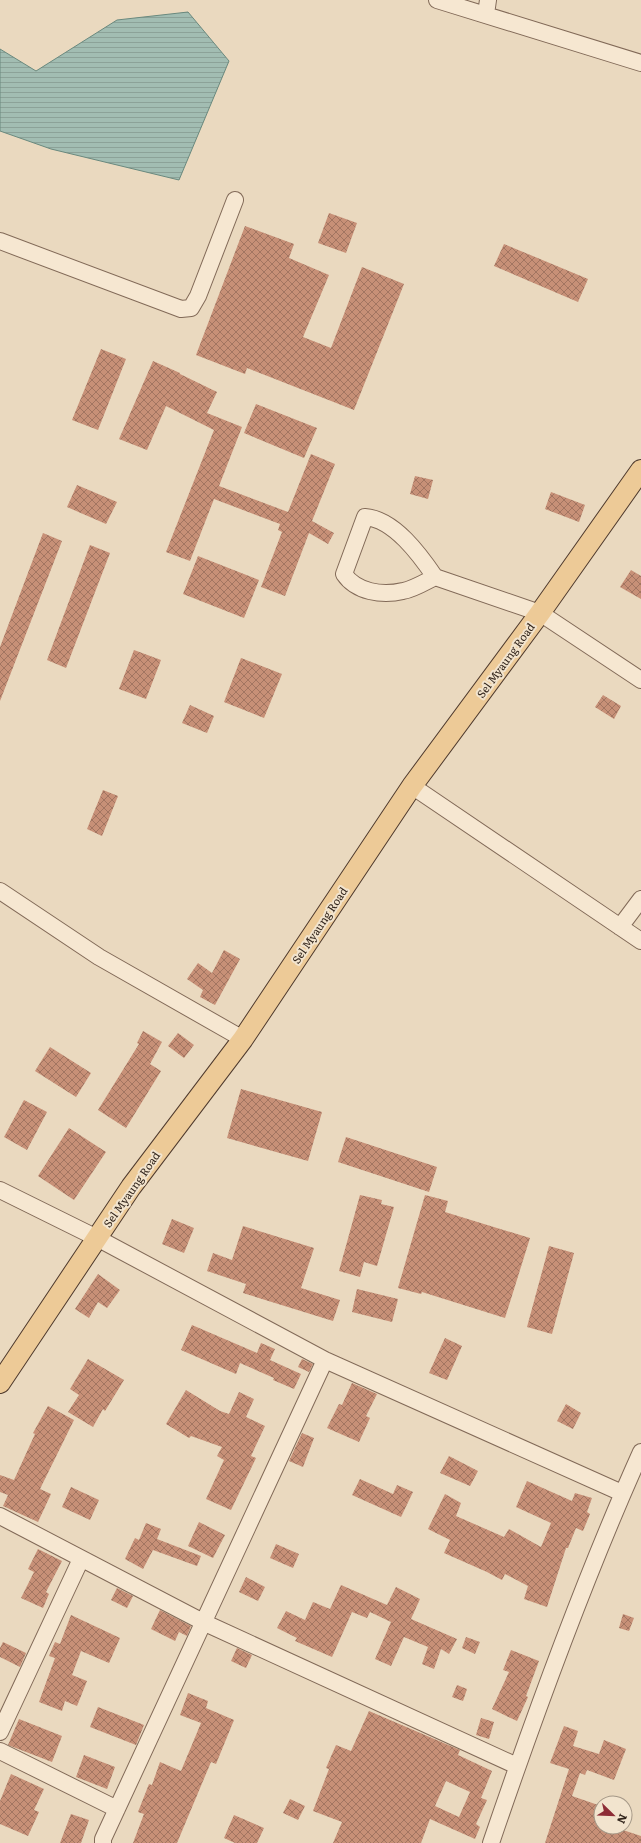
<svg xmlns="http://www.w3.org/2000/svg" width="641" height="1843" viewBox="0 0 641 1843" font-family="Literata,serif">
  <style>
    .water { fill: url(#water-rules); stroke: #6a897e }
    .building { fill: url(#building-cross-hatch); fill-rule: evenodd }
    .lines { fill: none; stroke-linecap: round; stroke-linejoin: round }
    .minor-casing { stroke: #826a58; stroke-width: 18 }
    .major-casing { stroke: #4f3a2d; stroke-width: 22 }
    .minor { stroke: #f6e7d1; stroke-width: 16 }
    .major { stroke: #edca97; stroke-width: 20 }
    .labels { text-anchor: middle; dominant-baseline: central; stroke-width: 4; stroke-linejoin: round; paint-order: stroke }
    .street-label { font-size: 11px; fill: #32251c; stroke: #f2e4ce }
  </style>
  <defs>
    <pattern id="water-rules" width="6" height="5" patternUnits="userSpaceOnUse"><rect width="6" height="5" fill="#a2bdb2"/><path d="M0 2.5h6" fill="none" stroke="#8ca298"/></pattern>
    <pattern id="building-cross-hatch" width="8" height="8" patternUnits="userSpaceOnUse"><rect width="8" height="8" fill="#c79077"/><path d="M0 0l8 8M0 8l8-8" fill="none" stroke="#a27561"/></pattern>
  </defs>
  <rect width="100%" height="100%" fill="#ead9bf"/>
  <path class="water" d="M188 12 229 61 179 180 51 149 0 131V49L36 71 117 20Z"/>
  <path class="building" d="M329 213 357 223 346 253 318 243Z
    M245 226 294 244 289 258 329 275 303 337 331 348 362 267 404 284 354 410 247 368 245 374 196 355Z
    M504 244 588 279 578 302 494 266Z
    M101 349 126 359 98 430 72 420Z
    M153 361 180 373V374L217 392 207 413 242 427 219 486 288 512 311 454 335 464 312 521 334 533 328 544 309 533 285 596 261 587 282 532 278 530 280 524 214 499 190 561 166 552 214 430 166 406 147 450 119 439Z
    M256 404 317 428 304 458 244 433Z
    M415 476 433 480 428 499 410 494Z
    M77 485 117 502 106 524 67 507Z
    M551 492 585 505 579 522 545 509Z
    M43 533 62 541 0 701V647Z
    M90 545 110 553 66 668 47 660Z
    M198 556 259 580 244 618 183 594Z
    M631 570 641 576V599L620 587Z
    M134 650 161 660 146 699 119 689Z
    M241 658 282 674 264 718 224 702Z
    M603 695 621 706 614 719 595 707Z
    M190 705 214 716 207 733 182 723Z
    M103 790 118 796 102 836 87 829Z
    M224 950 240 959 215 1005 200 997 203 990 187 979 198 963 212 973Z
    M143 1031 162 1042 150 1064 161 1071 126 1128 98 1110 139 1044 137 1043Z
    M178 1033 194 1045 184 1058 168 1046Z
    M50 1047 91 1073 76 1097 35 1071Z
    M241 1089 322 1112 308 1161 227 1138Z
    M24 1100 47 1112 27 1150 4 1137Z
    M69 1128 106 1152 74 1200 38 1176Z
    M346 1137 437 1167 429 1192 338 1162Z
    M360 1195 382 1200 381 1204 394 1207 377 1266 364 1262 360 1277 339 1271Z
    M425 1195 448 1201 445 1212 530 1238 505 1318 422 1292 421 1294 398 1288Z
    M172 1219 194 1228 184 1253 162 1244Z
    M243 1226 314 1248 301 1288 340 1300 333 1321 243 1293 246 1284 207 1271 213 1253 232 1260Z
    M549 1246 574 1253 552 1334 527 1327Z
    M98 1274 120 1290 107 1308 98 1302 89 1318 75 1309Z
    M357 1289 398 1299 392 1322 352 1312Z
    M192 1325 257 1353 261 1343 275 1349 270 1360 301 1374 294 1389 273 1380 274 1378 240 1363 236 1374 181 1350Z
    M445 1338 462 1346 447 1380 429 1373Z
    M88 1359 124 1380 105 1411 103 1409 93 1427 68 1412 79 1395 70 1389Z
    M302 1359 313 1364 309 1372 298 1367Z
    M352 1383 377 1394 366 1416 370 1418 359 1442 327 1428 339 1404 342 1405Z
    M186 1390 220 1411 229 1414 239 1392 254 1399 246 1417 265 1426 251 1456 256 1458 231 1510 206 1499 224 1460 217 1456 222 1447 191 1436 189 1438 166 1424Z
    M566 1404 581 1413 573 1429 557 1421Z
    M48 1406 74 1420 40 1489 51 1494 38 1522 3 1506 8 1495 0 1492V1475L14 1480 35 1434 33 1433Z
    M302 1433 314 1438 303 1467 289 1461Z
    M449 1456 478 1471 470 1486 440 1473Z
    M360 1479 393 1494 397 1485 413 1492 401 1517 352 1495Z
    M527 1481 572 1501 575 1493 592 1498 587 1512 590 1514 583 1531 576 1528 568 1548H566L547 1607 524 1599 528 1586 505 1574 502 1580 487 1572 444 1553 450 1540 428 1529 445 1494 461 1503 456 1516 504 1537 509 1529 541 1547 551 1523 516 1507Z
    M71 1487 99 1500 90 1520 62 1507Z
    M199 1522 225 1535 213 1558 188 1546Z
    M146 1523 161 1529 157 1539 201 1556 197 1566 153 1550 143 1569 125 1559 135 1538 139 1540Z
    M276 1544 299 1554 293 1568 270 1558Z
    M38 1549 62 1561 46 1592 49 1594 43 1608 21 1598 34 1572 28 1569Z
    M246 1577 265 1587 258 1601 239 1592Z
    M341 1585 387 1605 396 1587 420 1599 411 1619 457 1639 449 1654 441 1649 434 1669 422 1664 428 1647 404 1637 391 1666 375 1659 391 1622 370 1612 367 1618 352 1612 332 1657 295 1641 297 1638 277 1628 286 1611 305 1620 313 1602 330 1609Z
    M117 1588 133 1596 127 1608 111 1600Z
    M160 1610 191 1626 187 1636 179 1632 175 1641 151 1629Z
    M623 1614 634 1618 629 1631 619 1628Z
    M71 1615 120 1638 109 1663 81 1651 72 1675 87 1681 77 1706 65 1701 62 1711 39 1702 55 1658 49 1656 55 1642 60 1644Z
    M466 1637 480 1642 475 1654 462 1648Z
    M3 1642 26 1653 20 1667 0 1657V1648Z
    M237 1648 252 1655 246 1668 231 1661Z
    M511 1650 539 1661 526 1696 528 1697 517 1721 492 1709 509 1672 503 1670Z
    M457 1685 467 1689 463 1701 452 1697Z
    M188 1693 208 1701 206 1708 234 1720 216 1764 211 1762 177 1843H133L144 1814 138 1812 149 1784 152 1785 160 1762 181 1771 201 1723 180 1715Z
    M98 1707 144 1725 136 1745 90 1727Z
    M369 1711 460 1750 458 1755 492 1771 481 1798 487 1800 476 1824 480 1827 475 1839 430 1819 421 1843H333L342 1822 313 1811 329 1769 326 1768 336 1745 351 1751ZM446 1781 470 1792 459 1817 435 1806Z
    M481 1718 494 1722 489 1739 476 1735Z
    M19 1719 62 1736 52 1762 8 1745Z
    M564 1726 578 1731 573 1746 599 1754 604 1740 626 1749 614 1780 587 1770 585 1775 580 1773 572 1796 601 1806V1827H614L641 1836V1843H545L569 1769 550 1763Z
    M84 1755 115 1767 107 1789 76 1777Z
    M11 1774 44 1789 34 1810 39 1812 28 1836 0 1824V1801Z
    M290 1799 305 1806 298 1820 283 1813Z
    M71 1814 89 1820 81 1843H60Z
    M234 1815 264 1828 257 1843H235L224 1838Z"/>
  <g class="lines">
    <g class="minor-casing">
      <path id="minor" d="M437 0 641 63
        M486 14 488 0
        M0 241 181 309 191 308 198 296 235 200
        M365 517C394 519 420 555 435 577 425 582 414 589 403 591 382 596 356 592 344 574Z
        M435 577 540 613 641 680
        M412 786 641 941
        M0 891 99 957 243 1039
        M620 927 641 899
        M0 1190 97 1238 325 1360 622 1493
        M0 1516 205 1623 517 1766
        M0 1732 81 1559
        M0 1751 117 1809
        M103 1843V1839L325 1360
        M491 1843C536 1711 584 1579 641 1452"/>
    </g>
    <g class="major-casing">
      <path id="major" d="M0 1383 131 1187 243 1039 412 786 540 613 641 470"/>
    </g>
    <use href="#minor" class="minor"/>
    <use href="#major" class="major"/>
  </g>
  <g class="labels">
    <g class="street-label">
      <text transform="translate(505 660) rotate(-54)">Sel Myaung Road</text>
      <text transform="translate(319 925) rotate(-56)">Sel Myaung Road</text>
      <text transform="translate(131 1189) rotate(-55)">Sel Myaung Road</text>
    </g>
  </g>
  <g transform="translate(613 1815) rotate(113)"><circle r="19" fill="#f2e4ce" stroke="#a59887"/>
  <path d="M0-3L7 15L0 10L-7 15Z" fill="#8d2c36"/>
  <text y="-6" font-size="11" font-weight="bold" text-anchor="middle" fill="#32251c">N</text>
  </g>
</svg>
